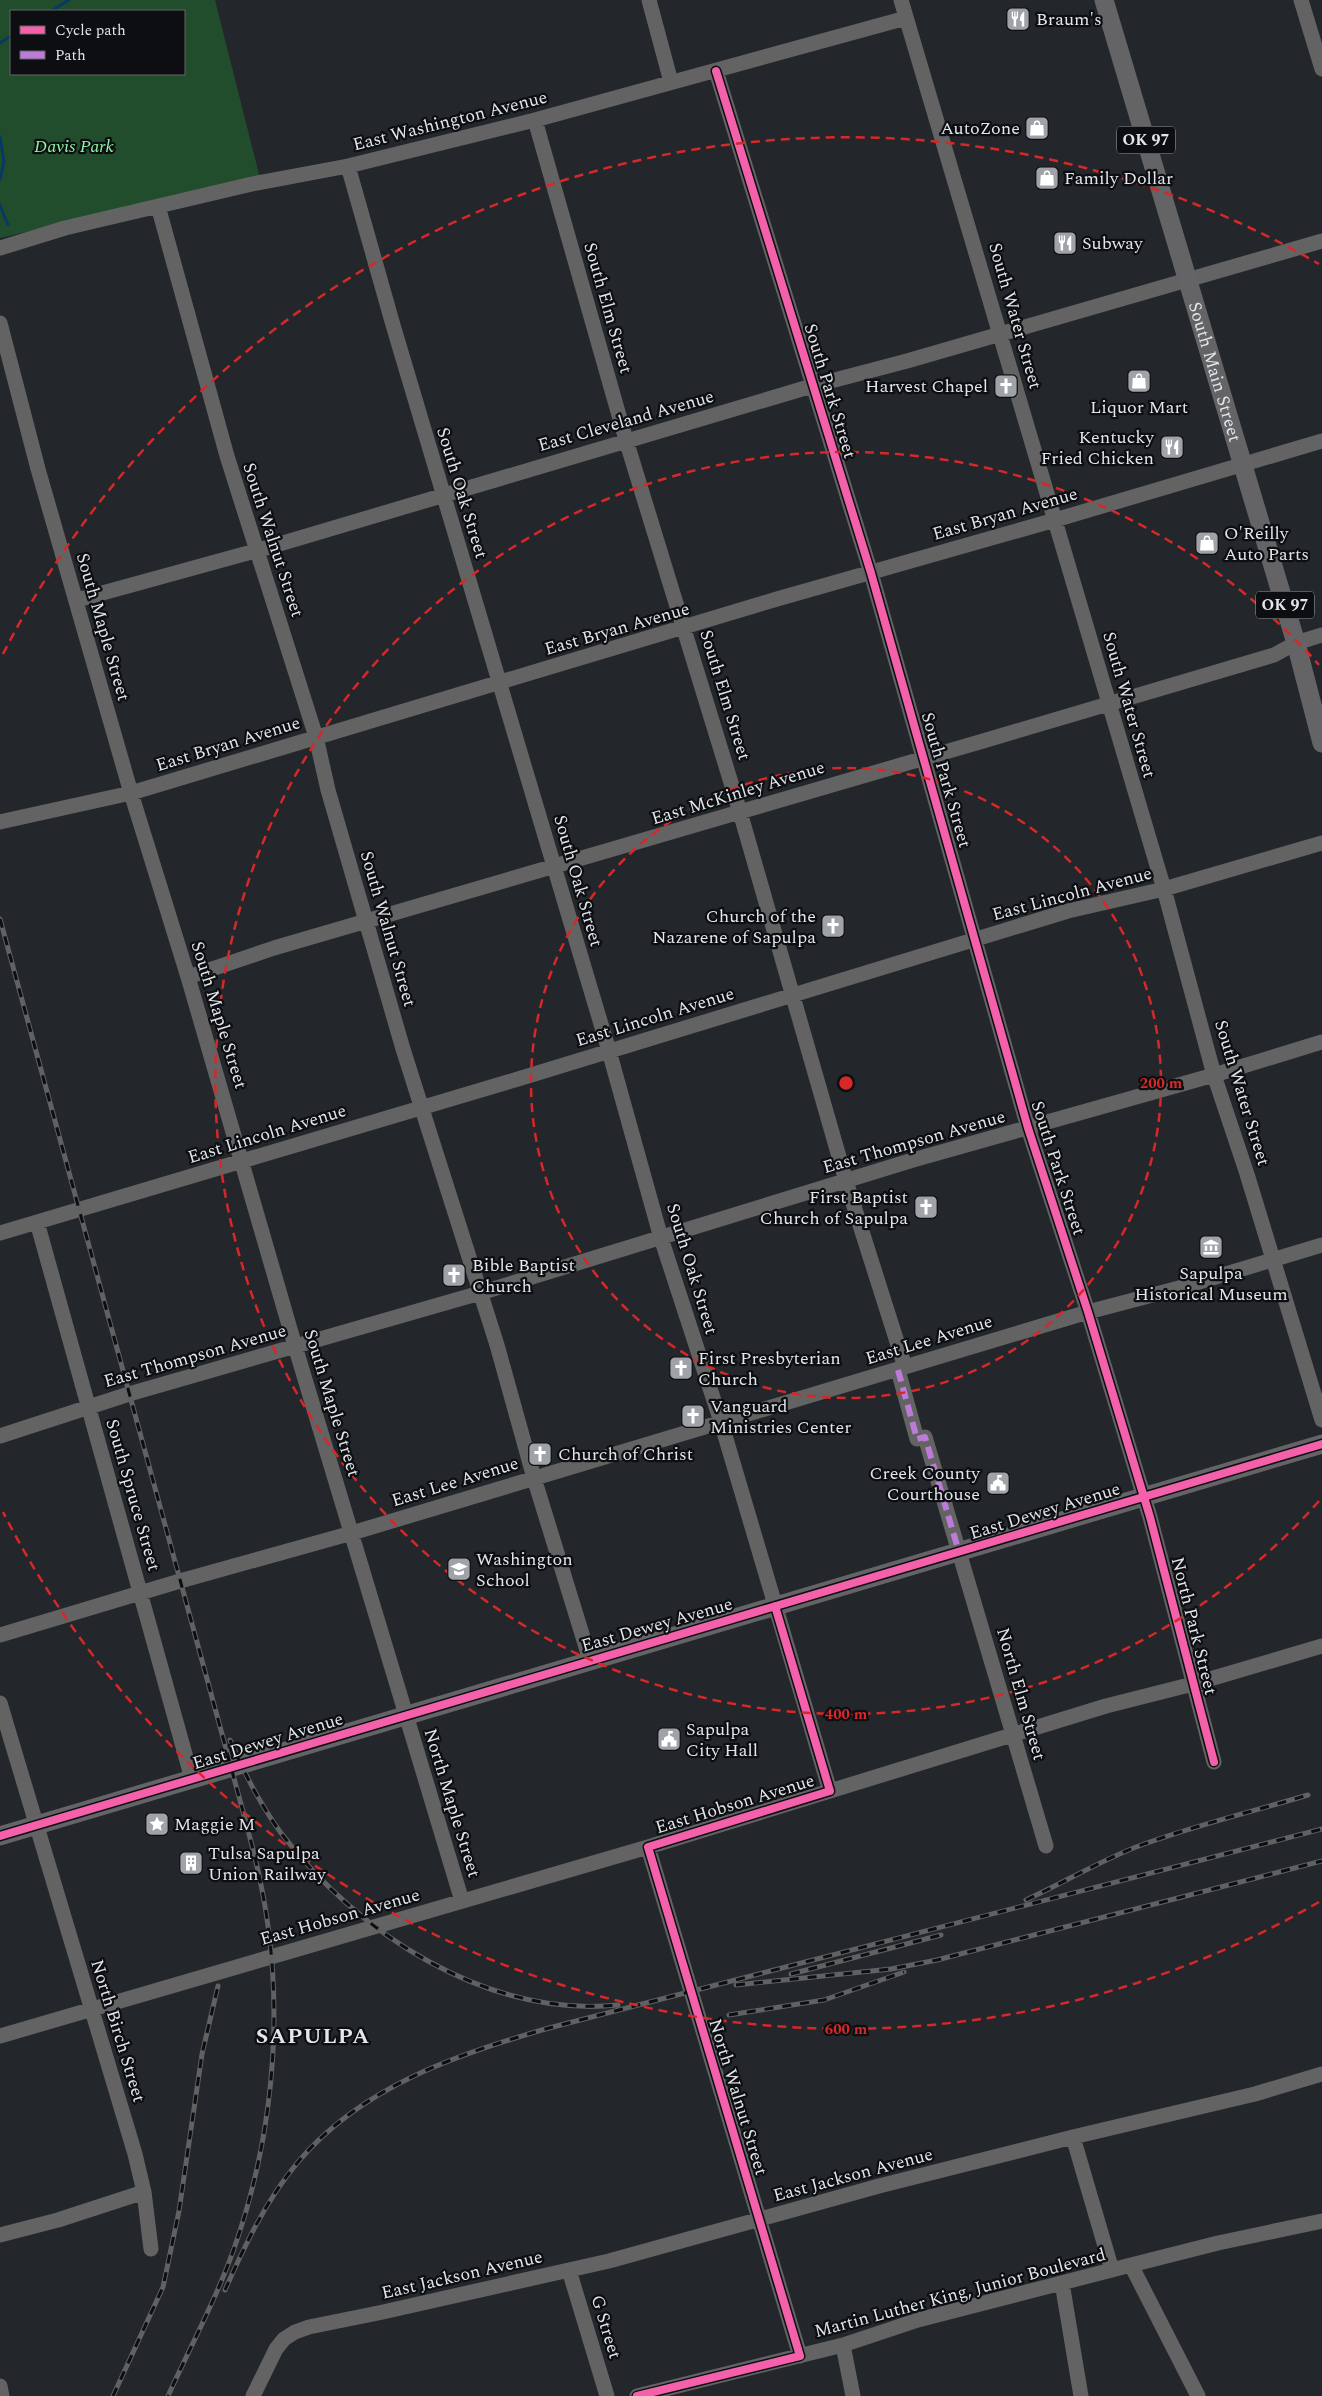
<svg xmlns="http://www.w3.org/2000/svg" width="1322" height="2396" viewBox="0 0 1322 2396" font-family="Spectral,serif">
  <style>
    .green { fill: #214d2c; fill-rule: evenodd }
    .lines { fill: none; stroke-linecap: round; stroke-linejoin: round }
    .stream { stroke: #073966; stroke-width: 3 }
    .minor { stroke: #646364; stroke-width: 15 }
    .major { stroke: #646466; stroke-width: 19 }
    .rail-casing { stroke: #606162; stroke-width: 5 }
    .rail { stroke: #0c0e11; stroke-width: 3; stroke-dasharray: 9; stroke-linecap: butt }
    .quiet { stroke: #bd7bd9; stroke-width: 6; stroke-dasharray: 12 6; stroke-linecap: butt }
    .cycleway-casing { stroke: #0c0e11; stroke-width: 11 }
    .cycleway { stroke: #f560ab; stroke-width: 8 }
    .ring { fill: none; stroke: #d62828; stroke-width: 2.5; stroke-dasharray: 9 6 }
    .labels { text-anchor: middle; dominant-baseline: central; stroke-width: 4.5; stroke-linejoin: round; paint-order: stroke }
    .shield { fill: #0c0e11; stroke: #a2a4a9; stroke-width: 1 }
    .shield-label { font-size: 16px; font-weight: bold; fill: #e2e5ea }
    .poi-label { font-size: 18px; fill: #e2e5ea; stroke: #0c0e11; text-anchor: start }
    .street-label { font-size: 18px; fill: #e2e5ea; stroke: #0c0e11 }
    .park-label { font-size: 18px; font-style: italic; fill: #8bf6a0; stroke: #0c0e11 }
    .district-label { font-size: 22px; font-weight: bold; letter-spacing: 1px; fill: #e2e5ea; stroke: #0c0e11 }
    .centre { fill: #d62828; stroke: #0c0e11; stroke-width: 2.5 }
    .ring-label { font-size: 15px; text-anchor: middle; font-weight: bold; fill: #d62828; stroke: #0c0e11; stroke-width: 4.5; stroke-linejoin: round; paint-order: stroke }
  </style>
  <rect width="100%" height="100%" fill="#23262a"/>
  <path class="green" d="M0 0H215L260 178 0 238ZM11 11H184V74H11Z"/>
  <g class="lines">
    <path class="stream" d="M51 11 69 0
      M0 43 11 36
      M0 137 4 162 0 179
      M0 205 8 225"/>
    <path class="minor" d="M649 0 671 82
      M901 0 1164 889 1214 1075 1247 1174 1322 1420
      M1301 0 1322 69
      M716 71 871 573 1028 1128 1088 1312 1150 1517 1214 1762
      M535 120 626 440 740 812 846 1181 905 1367
      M348 166 393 325 609 1051 661 1238 721 1422 830 1791
      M158 206 227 456 316 737 328 790 403 1049 497 1345 534 1478 590 1660
      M0 248 65 228 252 184 348 166 535 120 906 18
      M0 323 38 469 131 793 188 977 295 1346 462 1901
      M77 600 266 548 812 386 907 361 1322 241
      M0 822 131 793 777 599 1055 520 1322 441
      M188 977 274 948C607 851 941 754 1274 655L1296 643 1322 635
      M37 1222 192 1779
      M0 1233 518 1079 1068 911 1164 889 1322 843
      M898 1370 917 1439 925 1437 1046 1846
      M0 1436 129 1394 480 1293 913 1160 1214 1075 1322 1042
      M0 1635 180 1581 352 1533 1088 1312 1179 1288 1322 1245
      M0 1703 135 2154 144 2192 151 2249
      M648 1847 800 2356
      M0 2036 648 1847 1106 1706 1193 1684 1322 1646
      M1073 2137 1112 2270
      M0 2235 58 2220 144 2192
      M1131 2265 1198 2396
      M569 2270 607 2396
      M1062 2283 1081 2396
      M843 2345 853 2396
      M0 2386 2 2396
      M253 2396 276 2349 284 2339 295 2332 309 2327 383 2312 609 2261 879 2186 1073 2137 1255 2094 1322 2074
      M637 2396 843 2345 918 2320 1131 2265 1218 2243 1322 2221"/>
    <g class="major">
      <path id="s1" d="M1104 0 1296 643 1322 743"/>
      <path d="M0 1836 1322 1444"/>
    </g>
    <g class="rail-casing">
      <path id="rail" d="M0 919 231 1767C245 1820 261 1872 268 1926 282 2029 271 2138 238 2237 220 2292 192 2343 168 2396
        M230 1740C244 1773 260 1804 281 1833 358 1934 487 2018 618 2005
        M1026 1900C1063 1883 1098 1862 1136 1847 1192 1826 1251 1812 1308 1795
        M791 1974 941 1935
        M736 1985 891 1969 937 1960 1322 1861
        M729 2015 824 2000 904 1972
        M225 2290C245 2245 266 2200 298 2162 362 2086 458 2054 549 2028L1322 1829
        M113 2396 163 2287 179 2211 202 2054 218 1986"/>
    </g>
    <use href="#rail" class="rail"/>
    <path class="quiet" d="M898 1370 917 1439 925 1437 959 1552"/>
    <g class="cycleway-casing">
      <path id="cycleway" d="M716 71 871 573 1028 1128 1088 1312 1150 1517 1214 1762
        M0 1836 1322 1444
        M637 2396 800 2356 648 1847 830 1791 775 1606"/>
    </g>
    <use href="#cycleway" class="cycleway"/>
  </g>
  <g class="ring">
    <circle cx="846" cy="1083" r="315"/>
    <path d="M1319 1501A631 631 0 1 1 1319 665"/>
    <path d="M1319 1902A946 946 0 0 1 3 1512M3 654A946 946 0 0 1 1319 264"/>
  </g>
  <defs>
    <g id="restaurant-square" transform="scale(1.25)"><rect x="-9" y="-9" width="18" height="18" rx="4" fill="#9fa2a7" stroke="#0c0e11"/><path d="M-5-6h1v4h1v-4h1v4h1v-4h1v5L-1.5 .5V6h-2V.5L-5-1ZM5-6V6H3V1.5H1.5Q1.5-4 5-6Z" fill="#fff"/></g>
    <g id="shop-square" transform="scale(1.25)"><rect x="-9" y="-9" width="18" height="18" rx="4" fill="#9fa2a7" stroke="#0c0e11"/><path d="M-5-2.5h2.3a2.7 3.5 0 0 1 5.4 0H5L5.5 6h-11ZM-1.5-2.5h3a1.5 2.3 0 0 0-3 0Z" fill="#fff"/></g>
    <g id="church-square" transform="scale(1.25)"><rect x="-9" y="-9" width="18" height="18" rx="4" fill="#9fa2a7" stroke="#0c0e11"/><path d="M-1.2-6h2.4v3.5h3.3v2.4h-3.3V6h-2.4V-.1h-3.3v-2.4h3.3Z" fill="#fff"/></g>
    <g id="museum-square" transform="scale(1.25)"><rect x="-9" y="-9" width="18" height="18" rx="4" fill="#9fa2a7" stroke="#0c0e11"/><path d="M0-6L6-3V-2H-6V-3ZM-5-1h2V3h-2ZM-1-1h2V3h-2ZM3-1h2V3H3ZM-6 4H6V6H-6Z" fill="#fff"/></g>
    <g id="civic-square" transform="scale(1.25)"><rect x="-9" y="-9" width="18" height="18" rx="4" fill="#9fa2a7" stroke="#0c0e11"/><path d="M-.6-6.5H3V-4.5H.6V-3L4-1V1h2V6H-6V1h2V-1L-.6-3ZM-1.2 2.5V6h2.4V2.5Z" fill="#fff"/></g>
    <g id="school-square" transform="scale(1.25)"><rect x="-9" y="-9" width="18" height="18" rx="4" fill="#9fa2a7" stroke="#0c0e11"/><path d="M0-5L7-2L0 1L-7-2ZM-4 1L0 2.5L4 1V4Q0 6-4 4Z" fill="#fff"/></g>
    <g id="sight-square" transform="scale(1.25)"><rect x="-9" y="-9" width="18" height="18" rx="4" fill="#9fa2a7" stroke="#0c0e11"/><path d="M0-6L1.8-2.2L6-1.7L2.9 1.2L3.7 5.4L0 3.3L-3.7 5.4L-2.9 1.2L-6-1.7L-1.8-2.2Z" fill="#fff"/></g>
    <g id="building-square" transform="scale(1.25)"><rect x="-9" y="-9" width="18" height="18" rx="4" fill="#9fa2a7" stroke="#0c0e11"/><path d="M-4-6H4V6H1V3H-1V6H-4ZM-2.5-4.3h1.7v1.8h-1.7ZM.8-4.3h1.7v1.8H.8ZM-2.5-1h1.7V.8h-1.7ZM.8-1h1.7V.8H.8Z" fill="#fff"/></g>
  </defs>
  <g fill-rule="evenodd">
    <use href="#restaurant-square" x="1018" y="19"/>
    <use href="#shop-square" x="1037" y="128"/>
    <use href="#shop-square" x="1047" y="178"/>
    <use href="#restaurant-square" x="1065" y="243"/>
    <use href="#shop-square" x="1139" y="381"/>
    <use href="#church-square" x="1006" y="386"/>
    <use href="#restaurant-square" x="1172" y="447"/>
    <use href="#shop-square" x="1207" y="543"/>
    <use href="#church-square" x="833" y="926"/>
    <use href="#church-square" x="926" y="1207"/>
    <use href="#museum-square" x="1211" y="1247"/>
    <use href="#church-square" x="454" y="1275"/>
    <use href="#church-square" x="681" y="1368"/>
    <use href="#church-square" x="693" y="1416"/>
    <use href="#church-square" x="540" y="1454"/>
    <use href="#civic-square" x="998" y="1483"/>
    <use href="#school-square" x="459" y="1569"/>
    <use href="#civic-square" x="669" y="1739"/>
    <use href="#sight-square" x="157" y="1824"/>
    <use href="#building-square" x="191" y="1863"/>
  </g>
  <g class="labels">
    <g class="shield">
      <rect x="1117" y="126.5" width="58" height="27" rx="4"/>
      <rect x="1256" y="591.5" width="58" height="27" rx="4"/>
    </g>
    <g class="shield-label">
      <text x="1146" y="140">OK 97</text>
      <text x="1285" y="605">OK 97</text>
    </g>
    <g class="poi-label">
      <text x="1036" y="19">Braum's</text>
      <text x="1020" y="128" text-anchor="end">AutoZone</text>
      <text x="1064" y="178">Family Dollar</text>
      <text x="1082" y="243">Subway</text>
      <text x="988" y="386" text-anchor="end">Harvest Chapel</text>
      <text x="1139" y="407" text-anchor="middle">Liquor Mart</text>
      <text x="1154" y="437" text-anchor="end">Kentucky<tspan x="1154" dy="21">Fried Chicken</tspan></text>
      <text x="1224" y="533">O'Reilly<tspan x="1224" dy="21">Auto Parts</tspan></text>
      <text x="816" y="916" text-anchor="end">Church of the<tspan x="816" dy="21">Nazarene of Sapulpa</tspan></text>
      <text x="908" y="1197" text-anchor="end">First Baptist<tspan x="908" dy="21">Church of Sapulpa</tspan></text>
      <text x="472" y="1265">Bible Baptist<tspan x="472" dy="21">Church</tspan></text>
      <text x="1211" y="1273" text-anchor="middle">Sapulpa<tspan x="1211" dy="21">Historical Museum</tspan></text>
      <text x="698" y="1358">First Presbyterian<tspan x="698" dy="21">Church</tspan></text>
      <text x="710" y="1406">Vanguard<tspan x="710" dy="21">Ministries Center</tspan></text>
      <text x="558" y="1454">Church of Christ</text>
      <text x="980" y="1473" text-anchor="end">Creek County<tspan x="980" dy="21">Courthouse</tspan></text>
      <text x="476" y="1559">Washington<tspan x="476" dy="21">School</tspan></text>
      <text x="686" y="1729">Sapulpa<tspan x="686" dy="21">City Hall</tspan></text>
      <text x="174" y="1824">Maggie M</text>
      <text x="208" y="1853">Tulsa Sapulpa<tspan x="208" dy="21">Union Railway</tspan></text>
    </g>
    <g class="street-label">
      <text transform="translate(450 121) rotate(-14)">East Washington Avenue</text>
      <text transform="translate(608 308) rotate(74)">South Elm Street</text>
      <text transform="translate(1015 316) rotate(74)">South Water Street</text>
      <text stroke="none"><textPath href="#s1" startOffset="388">South Main Street</textPath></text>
      <text transform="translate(830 391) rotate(73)">South Park Street</text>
      <text transform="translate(626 421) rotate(-16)">East Cleveland Avenue</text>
      <text transform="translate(462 493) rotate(73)">South Oak Street</text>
      <text transform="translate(1005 514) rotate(-16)">East Bryan Avenue</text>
      <text transform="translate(273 540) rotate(72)">South Walnut Street</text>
      <text transform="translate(103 627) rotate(74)">South Maple Street</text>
      <text transform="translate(617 629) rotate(-16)">East Bryan Avenue</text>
      <text transform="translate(725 695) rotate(73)">South Elm Street</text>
      <text transform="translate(1129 705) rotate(74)">South Water Street</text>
      <text transform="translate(228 744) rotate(-17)">East Bryan Avenue</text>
      <text transform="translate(946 780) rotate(74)">South Park Street</text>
      <text transform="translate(738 793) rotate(-17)">East McKinley Avenue</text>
      <text transform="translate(578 881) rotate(74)">South Oak Street</text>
      <text transform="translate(1072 894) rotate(-15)">East Lincoln Avenue</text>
      <text transform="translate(388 929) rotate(74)">South Walnut Street</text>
      <text transform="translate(219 1015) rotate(73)">South Maple Street</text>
      <text transform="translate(655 1017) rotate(-17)">East Lincoln Avenue</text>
      <text transform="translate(1242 1093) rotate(73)">South Water Street</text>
      <text transform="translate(267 1134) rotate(-17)">East Lincoln Avenue</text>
      <text transform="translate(914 1142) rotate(-16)">East Thompson Avenue</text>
      <text transform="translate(1058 1168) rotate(72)">South Park Street</text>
      <text transform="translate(692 1269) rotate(73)">South Oak Street</text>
      <text transform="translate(929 1340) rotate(-17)">East Lee Avenue</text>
      <text transform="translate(195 1356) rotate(-16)">East Thompson Avenue</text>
      <text transform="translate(332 1403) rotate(73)">South Maple Street</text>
      <text transform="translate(455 1482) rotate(-17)">East Lee Avenue</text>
      <text transform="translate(133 1495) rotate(74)">South Spruce Street</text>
      <text transform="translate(1045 1511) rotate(-17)">East Dewey Avenue</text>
      <text transform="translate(657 1625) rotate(-16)">East Dewey Avenue</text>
      <text transform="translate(1194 1626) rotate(76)">North Park Street</text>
      <text transform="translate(1021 1694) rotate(74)">North Elm Street</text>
      <text transform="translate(268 1741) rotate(-17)">East Dewey Avenue</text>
      <text transform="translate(452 1803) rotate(73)">North Maple Street</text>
      <text transform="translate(735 1804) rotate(-17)">East Hobson Avenue</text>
      <text transform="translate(340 1917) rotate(-16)">East Hobson Avenue</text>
      <text transform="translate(118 2031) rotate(73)">North Birch Street</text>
      <text transform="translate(738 2097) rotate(73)">North Walnut Street</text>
      <text transform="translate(853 2175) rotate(-15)">East Jackson Avenue</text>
      <text transform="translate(462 2275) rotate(-13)">East Jackson Avenue</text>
      <text transform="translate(960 2293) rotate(-15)">Martin Luther King, Junior Boulevard</text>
      <text transform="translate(606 2327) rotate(73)">G Street</text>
    </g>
    <g class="park-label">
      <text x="74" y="146">Davis Park</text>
    </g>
    <g class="district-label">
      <text x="313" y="2036">SAPULPA</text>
    </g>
  </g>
  <circle cx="846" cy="1083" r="8" class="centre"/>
  <g class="ring-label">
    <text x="1161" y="1088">200 m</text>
    <text x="846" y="1719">400 m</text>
    <text x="846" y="2034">600 m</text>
  </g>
  <rect x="10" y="10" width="175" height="65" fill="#0c0e11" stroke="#626468"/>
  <rect x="20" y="26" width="25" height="8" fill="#f560ab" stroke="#626468"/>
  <text x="55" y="35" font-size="15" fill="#e2e5ea">Cycle path</text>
  <rect x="20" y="51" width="25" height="8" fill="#bd7bd9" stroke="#626468"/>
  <text x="55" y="60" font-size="15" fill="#e2e5ea">Path</text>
</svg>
